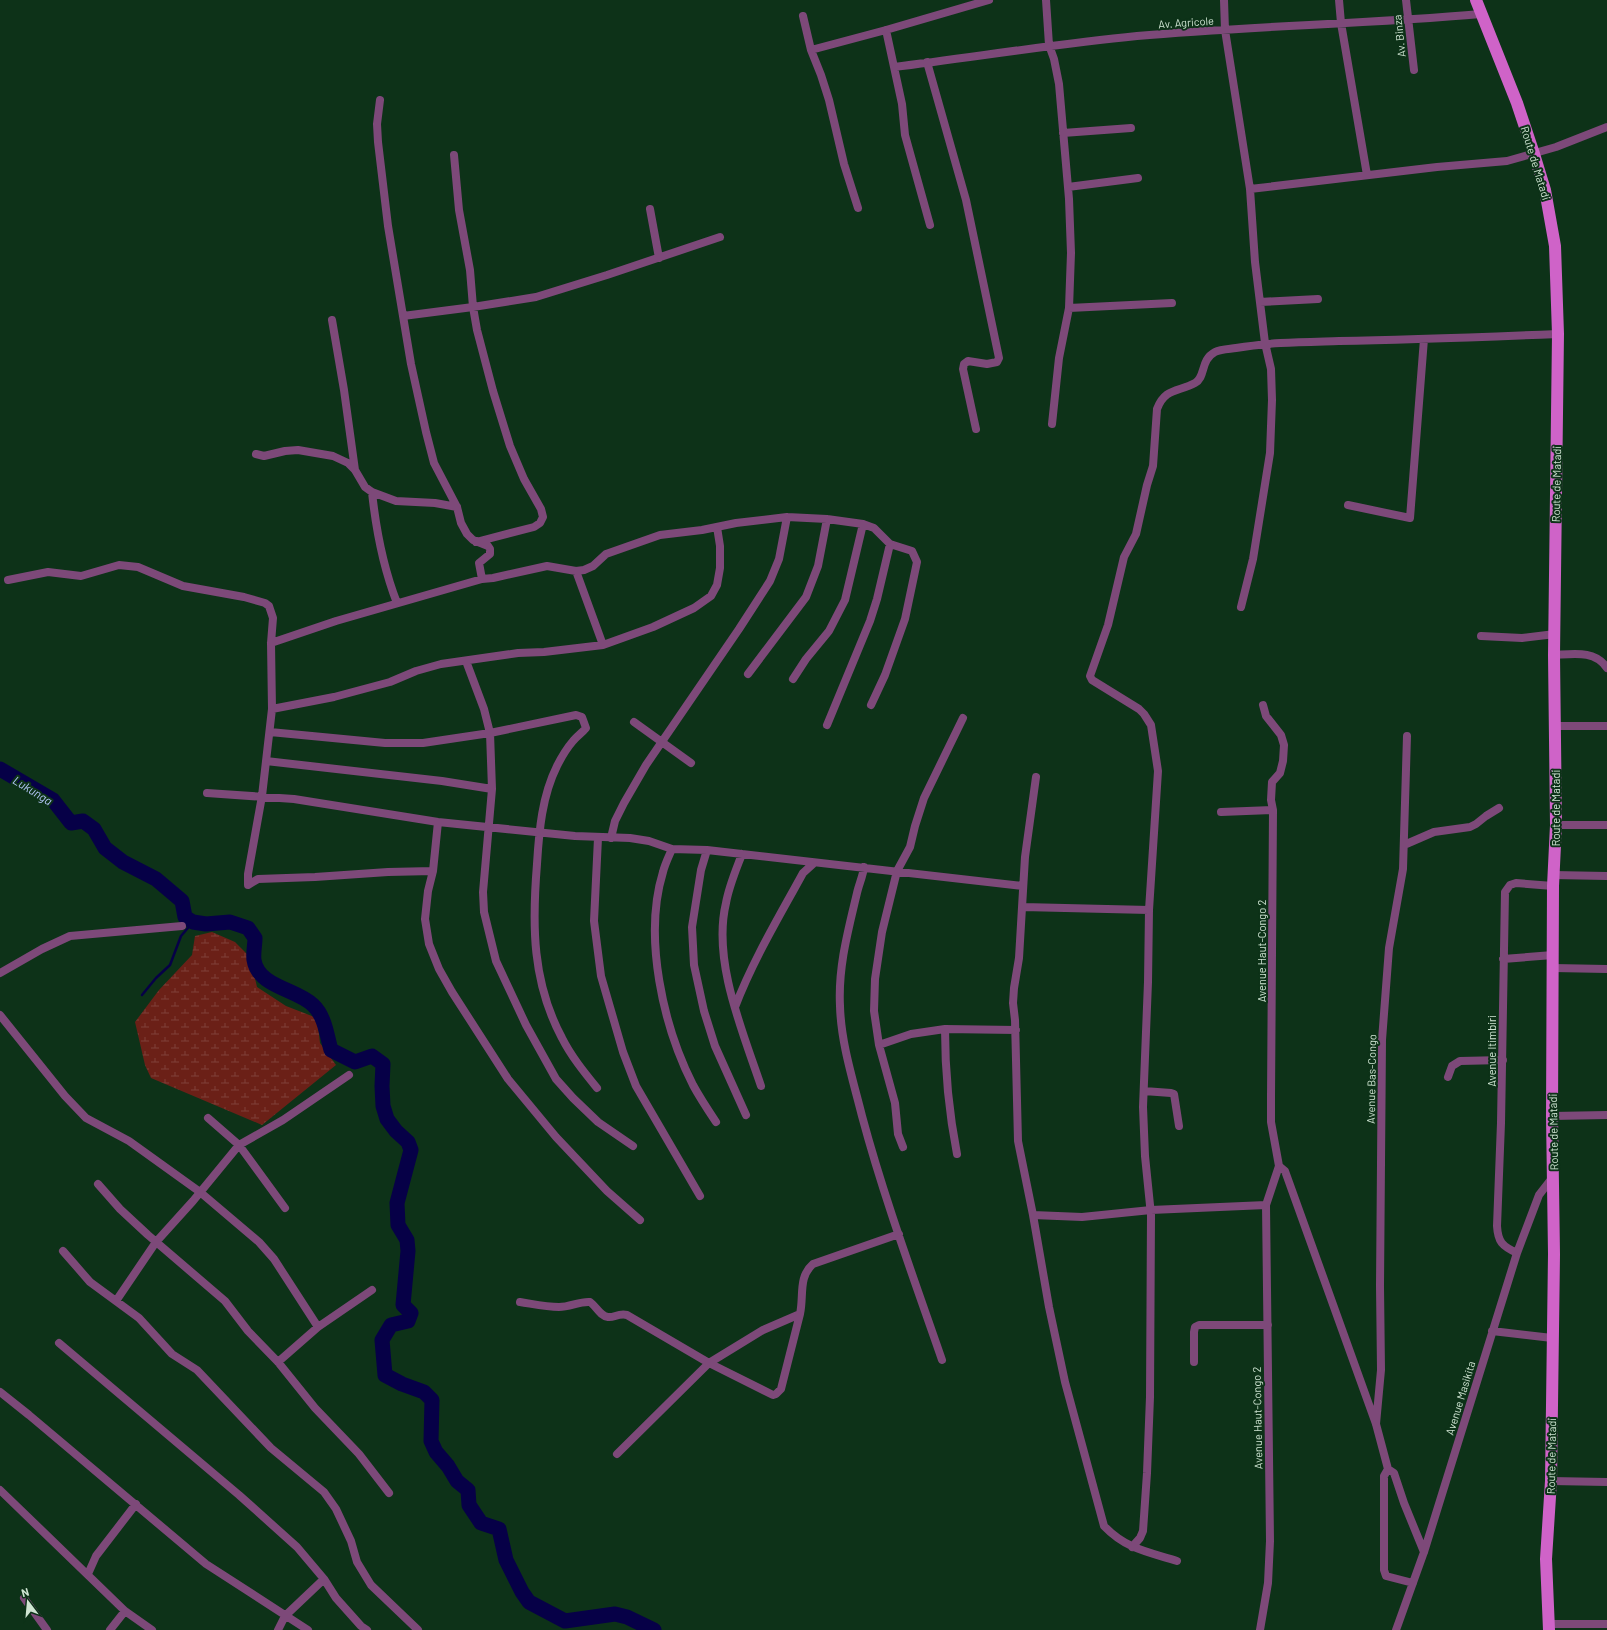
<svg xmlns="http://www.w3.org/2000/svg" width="1607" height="1630" viewBox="0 0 1607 1630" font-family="Barlow,sans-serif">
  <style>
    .wetland { fill: url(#wetland-marsh) }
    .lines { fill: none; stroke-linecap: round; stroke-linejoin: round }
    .stream { stroke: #060047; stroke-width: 2.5 }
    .river { stroke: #060047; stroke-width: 15 }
    .street { stroke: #7d4979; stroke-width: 8 }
    .primary { stroke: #cf63c8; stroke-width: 12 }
    .labels { text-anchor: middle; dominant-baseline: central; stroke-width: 4; stroke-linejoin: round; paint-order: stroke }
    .street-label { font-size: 11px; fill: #cfe4d2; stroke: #0d3218 }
    .water-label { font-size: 12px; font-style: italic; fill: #b6c8fa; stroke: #0d3218 }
  </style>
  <defs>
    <pattern id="wetland-marsh" width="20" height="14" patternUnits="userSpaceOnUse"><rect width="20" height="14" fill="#6b2017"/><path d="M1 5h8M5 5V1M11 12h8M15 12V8" fill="none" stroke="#7f4038"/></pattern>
  </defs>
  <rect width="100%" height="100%" fill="#0d3218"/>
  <path class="wetland" d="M212 932 235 942 250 957 257 987 286 1006 317 1018 320 1043 336 1065 262 1125 151 1078 145 1065 135 1022 159 990 192 955 195 936Z"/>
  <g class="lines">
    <path class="stream" d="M142 995 156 978 170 965 181 936 193 922"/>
    <path class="river" d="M0 769 53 800 71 823 83 821 94 829 105 848 123 862 156 879 182 901 185 917 193 922 206 924 230 922 248 928 255 938C255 945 253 953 254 960 258 987 297 989 313 1005 325 1016 327 1036 331 1050L355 1062 372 1056 383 1064 382 1086 383 1106 387 1119 396 1131 408 1142 411 1150 397 1203 398 1225 407 1240 408 1251 403 1305 411 1313 408 1321 391 1325 382 1340 385 1375 402 1384 424 1392 432 1400 431 1441 436 1452 448 1466 457 1481 468 1490 469 1505 481 1523 499 1529 506 1560 522 1592 529 1602 565 1621 615 1614 627 1617 654 1630"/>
    <path class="street" d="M1046 0 1049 45 1054 59 1059 84 1069 199 1071 253 1069 308 1059 358 1052 424
      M1224 0 1225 30 1250 189 1255 262 1265 343 1271 369 1272 400 1270 453 1253 559 1241 607
      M1339 0 1341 23 1367 175
      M1406 0 1414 70
      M803 16 811 50 821 75 829 100 844 164 858 208
      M886 30 902 104 905 135 930 225
      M811 50 886 30 989 0
      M927 62 966 200 999 358 997 362 987 364 968 361 964 364 963 369 976 429
      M894 67C975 57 1055 44 1137 36 1251 26 1366 24 1481 14
      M380 100 377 124 378 142 388 226 411 364 426 432 434 463 457 507 461 523 467 534 473 540 488 546 490 549V554L479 563 482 579
      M1063 133 1131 128
      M454 155 459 210 470 270 473 307 477 330 493 391 510 446 524 479 541 509 543 517 540 523 534 527 476 542
      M1068 187 1138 178
      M1250 189 1437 167 1507 161 1556 147 1607 127
      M650 209 659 258
      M1260 302 1318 299
      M1069 308 1172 303
      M403 316 473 307 536 297 607 275 720 237
      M332 320 344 390 355 470
      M256 454 264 456 285 451 298 450 333 456 348 463 355 470 365 487 372 492 396 501 435 503 457 507
      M372 492C376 530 383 567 397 603
      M1348 505 1410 518 1424 339
      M576 571 603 645
      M8 580 48 572 81 576 119 565 138 567 183 586 244 597 265 603 269 606 273 618 271 643 272 709 262 796 248 874V885L258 879 315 877 388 872 433 871
      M1481 636 1522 638 1555 634
      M271 643 336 621 482 579 493 578 547 566 576 571 584 570 593 566 606 554 660 535 702 530 736 523 787 517 827 519 863 524 874 528 890 544 912 551 917 562 905 619 885 675 871 705
      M1554 655C1574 654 1595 650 1607 668
      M466 661 484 709 490 733 492 789 483 892 484 912 496 961 526 1025 556 1079 573 1098 598 1122 633 1146
      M748 674 806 597 818 566 827 519
      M793 679 806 659 829 631 845 600 863 524
      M272 709 334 697 390 682 416 671 441 664 518 653 544 652 603 645 653 627 694 608 711 596 717 585 720 568V546L717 527
      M634 722 691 763
      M827 725 870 621 877 599 890 544
      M1555 726H1607
      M270 732 385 743H423L490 733 576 715 582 717 586 728C582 733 577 736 573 741 567 748 561 758 557 766 542 796 539 831 537 864 532 925 532 982 562 1038 571 1056 584 1072 597 1088
      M266 761 442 781 492 789
      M1036 777 1025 857 1019 958 1014 988 1013 1003 1015 1020 1018 1141 1033 1215 1082 1217 1151 1210 1266 1205 1279 1166 1271 1122V1097L1273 810 1271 800 1272 782 1280 773 1283 761 1284 745 1281 735 1266 716 1263 705
      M207 793 294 799 438 822 575 836 630 838 649 841 672 849 707 850 1023 886
      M1221 812 1273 810
      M438 822 433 871 428 891 425 919 429 944 439 969 452 992 508 1079 556 1137 607 1191 640 1220
      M1556 825H1607
      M598 838 594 921 601 976 623 1052 636 1086 700 1196
      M611 838 615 821 624 803 646 765 739 629 770 581 779 559 787 517
      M1404 845 1434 832 1470 827 1476 824 1486 816 1499 808
      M672 849C669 856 665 864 663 872 643 937 663 1026 693 1085 700 1098 708 1110 716 1122
      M707 850 701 870 692 927 694 965 704 1011 715 1046 746 1115
      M742 854C736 870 729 886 726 903 712 961 743 1032 761 1086
      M864 867C863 876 859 884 857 893 848 931 838 967 840 1006 841 1043 853 1080 862 1116 884 1198 914 1279 942 1360
      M1553 875 1607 876
      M1023 907 1149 910
      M1503 959 1553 955
      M1553 968 1607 969
      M0 973 42 949 70 936 182 926
      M735 1007C753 960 779 917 803 873L814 863
      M0 1015 65 1096 86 1118 129 1141 200 1192 259 1242 274 1259 318 1327
      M945 1029C945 1071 949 1113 957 1154
      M879 1045 911 1034 945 1029 1016 1030
      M1448 1077 1452 1066 1460 1061 1503 1060
      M1144 1091 1171 1093 1174 1094 1179 1126
      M1552 1116 1607 1115
      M208 1118 239 1145 285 1208
      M903 1147 898 1134 895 1103 879 1045 874 1011 875 979 882 932 897 871 910 847 915 826 924 798 963 718
      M1279 1166 1285 1171 1376 1424 1388 1469 1394 1473 1404 1503 1424 1552
      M98 1184 120 1209 148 1235 225 1301 248 1331 278 1362 315 1408 359 1454 389 1493
      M1033 1215 1049 1307 1065 1382 1104 1526C1126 1549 1148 1552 1177 1561
      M63 1251 90 1282 139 1318 172 1354 197 1370 271 1448 324 1492 336 1509 351 1541 357 1562 371 1585 418 1630
      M1517 1253C1502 1246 1498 1242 1497 1226L1501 1123 1505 892 1510 885 1516 883 1553 886
      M116 1301 156 1242 193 1201 239 1145 283 1120 349 1075
      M520 1302C533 1304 546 1307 559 1307 570 1307 580 1301 590 1302 596 1306 600 1316 608 1317 614 1318 618 1313 627 1315L709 1363 773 1395 776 1394 781 1389 800 1314
      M1492 1331 1552 1338
      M59 1343 239 1495 297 1547 324 1579 336 1598 361 1626 367 1630
      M278 1362 318 1327 372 1290
      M1194 1362V1332L1195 1327 1199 1325H1268
      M0 1392 29 1415 206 1564 308 1630
      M1376 1424 1381 1370 1380 1286 1382 1040 1389 948 1403 869 1407 736
      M617 1454 709 1363 763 1330 800 1314C804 1296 798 1277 813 1264L899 1234
      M1388 1469 1384 1476V1570L1386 1576 1413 1583
      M1551 1481 1607 1482
      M0 1490 125 1611 152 1630
      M1132 1547 1140 1538 1143 1531 1147 1473 1150 1397 1151 1215 1145 1156 1143 1107 1148 982 1149 910 1158 771 1151 725 1144 714 1139 709 1092 680 1090 676 1108 625 1124 557 1136 534 1147 485 1153 466 1157 409C1165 388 1178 392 1195 383 1206 377 1200 360 1215 352 1221 349 1230 349 1236 348 1271 342 1305 342 1339 341 1412 340 1485 337 1558 334
      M88 1574 96 1556 136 1504
      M24 1598 47 1630
      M1549 1624H1607
      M110 1630 125 1611
      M278 1630 285 1616 324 1579
      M1260 1630 1268 1583 1270 1541 1266 1205
      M1396 1630 1424 1552 1517 1253 1539 1195 1553 1177"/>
    <path class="primary" d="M1476 0 1517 103 1534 154 1545 190 1555 246 1558 334 1554 655 1556 825 1553 886 1552 1116 1554 1254 1551 1481 1546 1559 1549 1630"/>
  </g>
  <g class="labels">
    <g class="street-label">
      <text transform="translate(1186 22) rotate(-4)">Av. Agricole</text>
      <text transform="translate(1399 36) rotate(-96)">Av. Binza</text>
      <text transform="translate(1536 163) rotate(73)">Route de Matadi</text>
      <text transform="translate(1556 484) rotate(-89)">Route de Matadi</text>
      <text transform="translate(1555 808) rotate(-90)">Route de Matadi</text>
      <text transform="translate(1261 951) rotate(-90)">Avenue Haut-Congo 2</text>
      <text transform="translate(1491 1051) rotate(-90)">Avenue Itimbiri</text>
      <text transform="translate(1371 1079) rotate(-89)">Avenue Bas-Congo</text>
      <text transform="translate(1553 1132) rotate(-91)">Route de Matadi</text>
      <text transform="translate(1460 1398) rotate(-73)">Avenue Masikita</text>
      <text transform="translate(1257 1418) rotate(-91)">Avenue Haut-Congo 2</text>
      <text transform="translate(1551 1456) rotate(-89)">Route de Matadi</text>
    </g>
    <g class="water-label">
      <text transform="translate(33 790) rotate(32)">Lukunga</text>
    </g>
  </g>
  <g transform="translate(28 1602) rotate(344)" stroke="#0d3218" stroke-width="3" paint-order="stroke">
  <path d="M0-3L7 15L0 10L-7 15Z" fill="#cfe4d2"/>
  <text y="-6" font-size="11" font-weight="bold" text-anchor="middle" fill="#cfe4d2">N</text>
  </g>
</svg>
